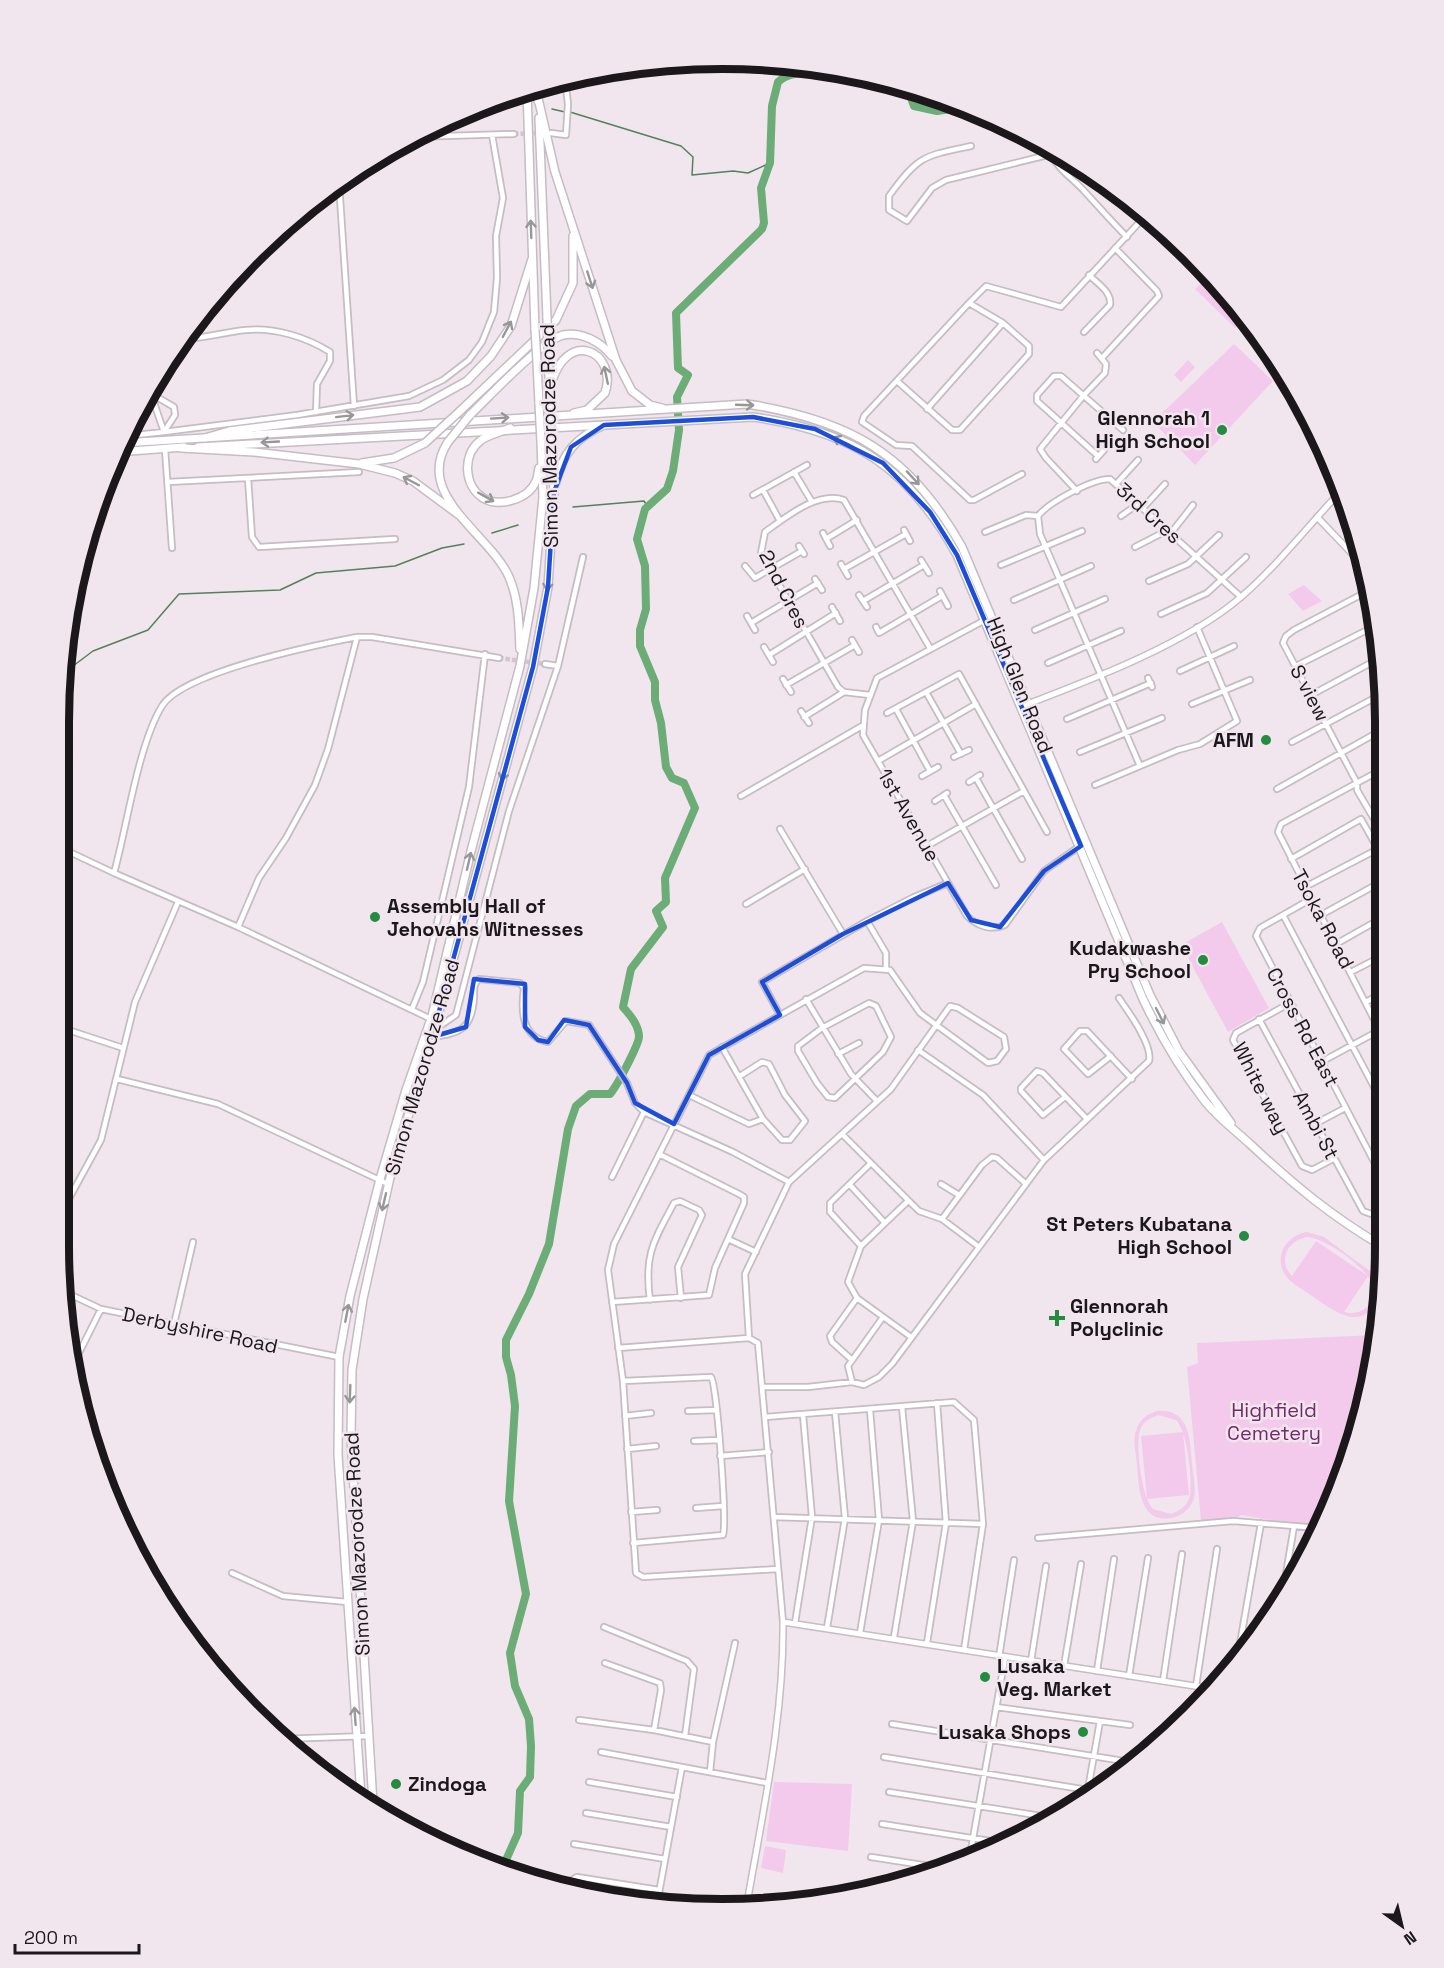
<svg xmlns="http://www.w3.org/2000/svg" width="1444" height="1968" viewBox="0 0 1444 1968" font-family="'Space Grotesk',sans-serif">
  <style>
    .green { fill: #f3caec; fill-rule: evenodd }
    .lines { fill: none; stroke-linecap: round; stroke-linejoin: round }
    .stream { stroke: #54805b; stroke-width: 1.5 }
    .river { stroke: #6cad77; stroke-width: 8 }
    .minor-tunnel { stroke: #d1c7ce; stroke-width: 4.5; stroke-dasharray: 4.5 2; stroke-linecap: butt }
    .minor-casing { stroke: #c6bcc4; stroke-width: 8 }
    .tertiary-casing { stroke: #c6bcc4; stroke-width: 8 }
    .primary-casing { stroke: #c6bcc4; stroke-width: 10 }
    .trunk-casing { stroke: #c6bcc4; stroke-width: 10 }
    .minor { stroke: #fff; stroke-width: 4.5 }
    .tertiary { stroke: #fff; stroke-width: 5 }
    .primary { stroke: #fff; stroke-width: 7 }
    .trunk { stroke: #fff; stroke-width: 7 }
    .trunk-bridge-casing { stroke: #c6bcc4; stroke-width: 10; stroke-linecap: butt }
    .trunk-bridge { stroke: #fff; stroke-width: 7 }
    .oneway { stroke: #989798 }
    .marked { fill: none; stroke: #1d4ed8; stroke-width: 4.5; stroke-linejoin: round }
    .poi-dot { fill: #248b41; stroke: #f1e6ee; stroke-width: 2 }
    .labels { text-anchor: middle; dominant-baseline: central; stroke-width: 5; stroke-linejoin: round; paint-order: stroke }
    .poi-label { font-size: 20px; font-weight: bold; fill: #1b171a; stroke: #f1e6ee; text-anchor: end }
    .street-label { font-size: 20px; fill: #1b171a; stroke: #f1e6ee }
    .park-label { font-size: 20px; fill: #74296c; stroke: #f1e6ee }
    .rim { fill: none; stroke: #1b171a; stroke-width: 8 }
  </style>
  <rect width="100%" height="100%" fill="#f1e6ee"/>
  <path class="green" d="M1209 276 1246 316 1235 328 1195 289Z
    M1234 344 1273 381 1195 465 1153 422Z
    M1188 360 1195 367 1181 382 1174 375Z
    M1304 585 1322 601 1303 611 1288 594Z
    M1222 922 1269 1008 1228 1032 1181 945Z
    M1307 1232 1324 1237 1374 1274C1380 1283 1381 1294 1375 1304 1358 1332 1330 1308 1312 1296 1303 1289 1289 1283 1284 1273 1274 1254 1288 1235 1307 1232ZM1307 1237C1326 1238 1373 1271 1375 1291 1372 1307 1360 1316 1344 1312L1368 1276 1316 1241 1292 1276C1277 1261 1288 1240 1307 1237Z
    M1375 1335 1350 1459 1319 1528 1241 1515 1236 1518 1201 1521 1187 1367 1198 1363 1197 1343Z
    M1157 1411C1190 1408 1190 1440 1192 1464 1193 1476 1197 1490 1193 1501 1189 1510 1181 1516 1172 1518 1139 1524 1139 1487 1137 1465 1136 1453 1132 1439 1137 1428 1140 1419 1148 1414 1157 1411ZM1158 1415 1176 1420C1187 1430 1194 1484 1189 1499 1186 1507 1179 1511 1171 1514L1153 1509C1142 1499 1135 1445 1140 1430 1143 1422 1150 1418 1158 1415Z
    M1183 1432 1189 1495 1147 1499 1141 1436Z
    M774 1782 852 1784 848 1851 766 1841Z
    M765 1846 786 1850 783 1873 761 1868Z"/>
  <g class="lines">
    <path class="stream" d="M552 109 565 112
      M570 112 681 146 693 157 692 175 733 171 748 173 770 163
      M573 507 644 501 648 507
      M492 533 518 525
      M65 672 93 651 148 630 179 594 280 590 316 573 395 566 442 548 464 544"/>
    <path class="river" d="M907 87 914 106 937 111 965 107
      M502 1869 518 1833 520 1791 530 1777 531 1746 529 1719 515 1686 510 1653 526 1594 509 1501 515 1406 511 1375 506 1357V1340L529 1294 549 1244 568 1129 576 1106 590 1094H610C617 1086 638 1046 639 1037 639 1025 630 1015 623 1007L631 969 663 927 656 911 666 902 665 878 695 808 684 783 672 778 666 767 661 723 655 700V682L640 646V630L646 609 645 566 637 539 645 509 667 489 673 471 679 430 677 397 688 375 678 368 676 313 762 229 764 223 761 188 770 163 772 106 778 82C794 67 818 77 839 71"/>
    <path class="minor-tunnel" d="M514 134 541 133
      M499 658 545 664"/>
    <g class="minor-casing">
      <path id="minor" d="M551 133 566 135 568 104 565 79
        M412 137 514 134
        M971 146C924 156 919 155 889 196V210L907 221 932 188 946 180 1060 152
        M1051 154C1059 171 1073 178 1085 192 1099 207 1112 222 1127 237
        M339 183 354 406
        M969 303 986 286 1061 307 1147 214
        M1084 332 1110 305C1112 292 1098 284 1089 275
        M181 339C203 339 224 332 246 330 274 327 306 337 330 352V361L317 384 316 412
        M1102 358 1159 296 1157 291 1115 248
        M897 381 952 430H960L1029 354V346L1003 323 969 303 864 416 862 422 896 445 912 446 970 500H974L1022 474
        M151 394 164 432 297 415 409 396 443 380 469 360 482 342 494 312 497 278 496 236 503 198 492 135
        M927 409 1003 323
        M126 436 164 432 175 415 174 407 150 393
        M165 449 172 548
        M1098 456 1037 401V395L1054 376H1061L1123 430
        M1096 459 1104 450
        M794 472 812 502
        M248 478 252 537 259 547 395 539
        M168 482 359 472
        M1117 483 1138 460
        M763 490 780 521
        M1077 491 1046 458 1040 449 1084 395 1105 373 1106 364 1097 353
        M753 495 807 465
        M1143 508 1165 484
        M1121 516 1138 504
        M904 530 910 541
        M985 532 1026 515 1038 516
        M823 533 830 546
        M1171 533 1193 505
        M826 539 857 520
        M799 546 804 554
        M1135 547 1168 530
        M921 560 929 573
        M841 564 848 576
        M1001 565 1082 531
        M745 566 755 578 802 551
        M844 569 906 534
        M815 579 822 590
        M1149 581 1188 564 1219 535
        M940 591 948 606
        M1368 591 1294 630 1286 636 1283 643 1357 783V790L1381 831
        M859 595 867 607
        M1014 600 1091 566
        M863 601 924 565
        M832 607 840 621
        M1161 614 1207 593 1246 557
        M747 616 755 630
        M985 620 877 678 865 710 863 735 967 916C977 926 991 931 1005 925L1044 871 1080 846
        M751 623 818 583
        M876 627 879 633 942 596
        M1035 630 1105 599
        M852 640 859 652
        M764 647 773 662
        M769 655 836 613
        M1048 663 1121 631
        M545 664 558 666
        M1296 666 1377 625
        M1180 671 1234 646
        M1148 678 1152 687
        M783 679 791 692
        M786 685 855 645
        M926 692 961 754
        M870 695 844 692 838 687 761 553 765 532C785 518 818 490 844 500L930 648
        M1311 695 1380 658
        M1192 704 1250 680
        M896 709 930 771
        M801 711 809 723
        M887 713 959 674 1047 832
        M804 717 844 692
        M1067 719 1151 683
        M1292 742 1380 695
        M1080 752 1162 718
        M954 757 969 750
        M878 761 976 704
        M1140 766 1040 534 1038 516C1049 502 1092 479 1110 479L1241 597
        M1381 770 1281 824 1278 832 1382 1035
        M922 776 938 767
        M976 778 1022 859
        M969 782 980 775
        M1095 785 1178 750 1200 744 1237 721 1197 627
        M1277 789 1380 731
        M944 795 996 885
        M741 796 862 726
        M935 801 947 793
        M780 829 843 934
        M927 846 1024 791
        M59 847 114 873
        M1291 859 1361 819 1378 849 1305 887
        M1311 899 1260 928 1256 936 1383 1179
        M746 904 805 869
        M1283 915 1383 1104
        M1321 915 1381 882
        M867 921 914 897 948 883
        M238 927 259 878 286 838 315 785 328 749 357 637
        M1336 944 1382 918
        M1351 972 1382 956
        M806 999 851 1074 877 1101
        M1366 1002 1382 993
        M869 1003 876 1006 891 1037 883 1052 835 1098 828 1097 817 1083 798 1051V1046L822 1028Z
        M1290 1003 1236 1033 1233 1040 1302 1166 1312 1170 1333 1159
        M412 1009 423 982 469 787 485 654
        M780 1015 762 982 867 921 886 953V968
        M431 1019 238 927 114 873C127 827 138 745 162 706 183 672 316 645 357 637H372L499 658
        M1259 1019 1363 1211 1371 1214 1384 1208
        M59 1027 123 1048
        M434 1030 456 1015 509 811 558 666 583 557
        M432 1037C461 1033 472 1029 474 997 474 990 473 985 479 979L520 983 524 988C521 1010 521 1037 548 1042L566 1021 589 1025 627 1083 635 1103 644 1112
        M722 1047 763 1119 782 1140H790L805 1121 785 1095 769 1064 762 1062 740 1076
        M918 1050 983 1095 1044 1160 1149 1061C1153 1045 1128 1011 1119 998
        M838 1054 859 1043
        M1111 1056 1088 1074 1064 1049 1080 1031H1087L1132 1079
        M1321 1062 1382 1029
        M117 1079 218 1104 388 1184
        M689 1095 749 1124 763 1119
        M1065 1097 1043 1115 1021 1091V1088L1037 1071 1043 1073 1087 1119
        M1315 1124 1345 1108
        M842 1134 919 1211 942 1219 979 1247
        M1372 1156 1383 1150
        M612 1177 644 1112 733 1152 789 1182
        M941 1184 959 1195
        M850 1185 885 1223
        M908 1201 861 1246 848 1282 857 1298 911 1337
        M59 1217 101 1140 135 1002 178 902
        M942 1219 982 1165 992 1157 997 1158 1025 1183
        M728 1239 756 1252
        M861 1246 830 1212V1203L871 1163
        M65 1292 101 1309 339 1357
        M650 1300C644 1255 653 1242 674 1203L680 1201 699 1210 702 1215 678 1267 681 1298
        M612 1302 709 1295 715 1268 744 1203V1197L739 1194 659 1154
        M174 1324 193 1242
        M749 1338 745 1274 789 1182 891 1089 950 1006 958 1008 1004 1037 1006 1049 997 1061 988 1063 920 1013 890 970 864 968 709 1055 614 1244 608 1270 623 1381 636 1573 643 1577 778 1569
        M618 1348 749 1338 758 1343 783 1622
        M852 1360 832 1342 830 1336 857 1298
        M74 1363 101 1309
        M623 1381 711 1377C717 1383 727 1522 723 1535L633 1543
        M852 1382 848 1366 883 1317
        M762 1387H808L852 1382 864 1385 879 1377 892 1364 1044 1160
        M688 1411 717 1410
        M625 1416 651 1413
        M765 1417 954 1402 974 1420 983 1524 964 1650
        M694 1441 719 1440
        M627 1449 656 1446
        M720 1456 769 1452
        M696 1508 723 1506
        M631 1512 657 1510
        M774 1517 983 1524
        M1038 1538 1233 1521 1319 1528
        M232 1573 283 1596 347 1602
        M1282 1598 1294 1526
        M795 1623 812 1517 803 1415
        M604 1627 687 1661 694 1669 685 1736
        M827 1628 845 1518 835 1412
        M860 1633 879 1520 870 1410
        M894 1637 913 1521 902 1407
        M927 1643 946 1523 937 1403
        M999 1657 1014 1560
        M1031 1661 1046 1566
        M1237 1661 1261 1523
        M605 1663 660 1683 661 1690 654 1730
        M1064 1666 1081 1564
        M1097 1671 1114 1559
        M1129 1676 1148 1558
        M1163 1681 1182 1554
        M1196 1686 1217 1549
        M996 1707 1130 1725
        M579 1720 654 1730 713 1742
        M892 1724 1136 1763
        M279 1739 369 1736
        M601 1752 682 1767
        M884 1757 1094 1791
        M710 1772 713 1742 735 1643
        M589 1782 677 1797
        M889 1792 1048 1817
        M1087 1795 1100 1721
        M586 1813 671 1827
        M882 1824 1003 1843
        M574 1844 665 1859
        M871 1857 942 1868
        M969 1861 1005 1658
        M565 1884 577 1877 659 1890
        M657 1904 682 1767 767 1783"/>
    </g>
    <g class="tertiary-casing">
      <path id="tertiary" d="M1317 517 1360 562
        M1025 705C1091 680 1188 643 1241 597 1277 566 1308 526 1341 491
        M747 1904C763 1810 784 1717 783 1622L1214 1689"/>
    </g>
    <g class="primary-casing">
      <path id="primary" d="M122 443 747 404C850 420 910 454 962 547L1150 995 1179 1051 1231 1123
        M198 447 753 417C852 431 908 466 957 555L1143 999C1160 1035 1180 1069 1204 1100 1217 1117 1235 1130 1250 1144 1294 1185 1332 1217 1384 1247
        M117 452 184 447"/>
    </g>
    <g class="trunk-casing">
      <path id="trunk" d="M538 86V101
        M527 90 535 330
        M538 98 555 172 616 360 632 391 650 405 662 408
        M539 118 547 318
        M548 349 550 406
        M537 362 539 404
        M549 392C564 323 619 352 605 393L587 410 574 413
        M459 412 556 320 573 283V236
        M470 415C489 397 541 341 563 335 581 331 601 342 612 356
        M510 428C501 432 487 435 480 441 462 455 464 486 483 498 499 508 529 499 536 481 538 477 538 472 539 468
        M205 438 229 431 420 407 467 381 491 356 511 326 532 259
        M448 442C413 495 490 534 509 577 519 600 519 625 520 649
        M181 448 254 452 359 464 395 473 413 481 459 515
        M362 463 394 458 425 443
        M556 482C562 453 577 437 604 425
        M361 1796 338 1455 339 1357 350 1296 380 1179 406 1090 432 1016 471 851 520 666 534 588 543 497 541 442
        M373 1804 351 1439 352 1370 363 1299 391 1173 432 1037 533 667 548 587 554 492 551 440"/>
    </g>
    <use href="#minor" class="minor"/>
    <use href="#tertiary" class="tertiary"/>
    <use href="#primary" class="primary"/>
    <use href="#trunk" class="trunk"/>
    <g class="trunk-bridge-casing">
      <path id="trunk-bridge" d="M547 318 548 349
        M535 330 537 362
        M539 404 541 442
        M550 406 551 440
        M448 442 470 415
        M425 443 459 412"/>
    </g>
    <use href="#trunk-bridge" class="trunk-bridge"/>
  </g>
  <defs><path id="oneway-shaft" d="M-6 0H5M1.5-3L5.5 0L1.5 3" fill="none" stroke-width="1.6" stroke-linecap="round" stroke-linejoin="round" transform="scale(1.5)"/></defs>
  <g class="oneway">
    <use href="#oneway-shaft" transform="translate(531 229) rotate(-92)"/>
    <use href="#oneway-shaft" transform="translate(590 280) rotate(72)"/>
    <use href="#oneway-shaft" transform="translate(507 329) rotate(-62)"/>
    <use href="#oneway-shaft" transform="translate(606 375) rotate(-102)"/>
    <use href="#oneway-shaft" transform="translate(745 405) rotate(2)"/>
    <use href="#oneway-shaft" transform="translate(345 416) rotate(-7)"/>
    <use href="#oneway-shaft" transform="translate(500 418) rotate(-4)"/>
    <use href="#oneway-shaft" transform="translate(841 441) rotate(-155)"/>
    <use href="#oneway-shaft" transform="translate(270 442) rotate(177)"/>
    <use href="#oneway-shaft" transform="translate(913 478) rotate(47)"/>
    <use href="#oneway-shaft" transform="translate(411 481) rotate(-152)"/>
    <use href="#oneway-shaft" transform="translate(486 497) rotate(29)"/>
    <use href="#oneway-shaft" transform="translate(548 582) rotate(96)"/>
    <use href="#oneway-shaft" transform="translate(504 772) rotate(105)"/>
    <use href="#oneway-shaft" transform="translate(469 861) rotate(-77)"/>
    <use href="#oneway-shaft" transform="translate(1160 1016) rotate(63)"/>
    <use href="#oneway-shaft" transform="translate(384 1202) rotate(103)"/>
    <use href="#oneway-shaft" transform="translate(347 1313) rotate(-79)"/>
    <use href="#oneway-shaft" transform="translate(350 1394) rotate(92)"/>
    <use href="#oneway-shaft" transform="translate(355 1716) rotate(-94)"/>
  </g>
  <path class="marked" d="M753 417 815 429 883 463 930 512 957 555 1081 846 1044 871 1000 927 971 920 948 883 843 934 762 982 780 1015 709 1055 674 1124 635 1103 627 1083 589 1025 564 1020 548 1042 538 1040 525 1027V984L474 979 466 1027 432 1037 533 667 548 587 554 492 571 447 604 425Z"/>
  <g class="poi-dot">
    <circle cx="1222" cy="430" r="6"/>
    <circle cx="1266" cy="740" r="6"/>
    <circle cx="375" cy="917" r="6"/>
    <circle cx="1203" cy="960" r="6"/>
    <circle cx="1244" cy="1236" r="6"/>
    <path d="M1054 1309h6v6h6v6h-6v6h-6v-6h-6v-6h6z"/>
    <circle cx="985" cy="1677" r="6"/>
    <circle cx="1083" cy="1732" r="6"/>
    <circle cx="396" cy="1784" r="6"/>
  </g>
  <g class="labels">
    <g class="poi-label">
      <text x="1210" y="418">Glennorah 1<tspan x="1210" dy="23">High School</tspan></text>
      <text x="1254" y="740">AFM</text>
      <text x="387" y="906" text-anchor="start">Assembly Hall of<tspan x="387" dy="23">Jehovahs Witnesses</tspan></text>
      <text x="1191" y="948">Kudakwashe<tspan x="1191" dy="23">Pry School</tspan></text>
      <text x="1232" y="1224">St Peters Kubatana<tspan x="1232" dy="23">High School</tspan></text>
      <text x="1070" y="1306" text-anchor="start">Glennorah<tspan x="1070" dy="23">Polyclinic</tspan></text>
      <text x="997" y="1666" text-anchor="start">Lusaka<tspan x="997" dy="23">Veg. Market</tspan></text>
      <text x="1071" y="1732">Lusaka Shops</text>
      <text x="408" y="1784" text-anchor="start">Zindoga</text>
    </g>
    <g class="street-label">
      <text transform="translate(549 436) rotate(-91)">Simon Mazorodze Road</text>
      <text transform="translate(1149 513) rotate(42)">3rd Cres</text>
      <text transform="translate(784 589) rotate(63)">2nd Cres</text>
      <text transform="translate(1020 685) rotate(68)">High Glen Road</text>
      <text transform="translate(1310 693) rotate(62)">S view</text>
      <text transform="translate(909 815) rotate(60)">1st Avenue</text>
      <text transform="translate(1323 919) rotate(62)">Tsoka Road</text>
      <text transform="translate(1303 1027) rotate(62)">Cross Rd East</text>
      <text transform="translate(422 1067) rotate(-74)">Simon Mazorodze Road</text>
      <text transform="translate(1261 1088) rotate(63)">White way</text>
      <text transform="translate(1316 1125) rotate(62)">Ambi St</text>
      <text transform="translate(200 1330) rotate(12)">Derbyshire Road</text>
      <text transform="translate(357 1544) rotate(-93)">Simon Mazorodze Road</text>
    </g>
    <g class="park-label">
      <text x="1274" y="1410">Highfield<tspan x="1274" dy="23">Cemetery</tspan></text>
    </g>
  </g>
  <path d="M0 0H1444V1968H0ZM722 69H722A653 653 0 0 1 1375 722V1246A653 653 0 0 1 722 1899H722A653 653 0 0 1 69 1246V722A653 653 0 0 1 722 69Z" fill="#f1e6ee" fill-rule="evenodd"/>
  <path class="rim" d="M722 69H722A653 653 0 0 1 1375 722V1246A653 653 0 0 1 722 1899H722A653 653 0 0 1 69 1246V722A653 653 0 0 1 722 69Z"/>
  <g transform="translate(1402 1926) rotate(146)" stroke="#f1e6ee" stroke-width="4.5" paint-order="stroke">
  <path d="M0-4.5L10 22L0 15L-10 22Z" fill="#1b171a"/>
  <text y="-9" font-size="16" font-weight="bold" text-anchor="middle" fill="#1b171a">N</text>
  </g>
  <path d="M15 1944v9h124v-9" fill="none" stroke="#1b171a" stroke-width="3"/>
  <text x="24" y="1944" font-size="18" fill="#1b171a" stroke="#f1e6ee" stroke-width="4.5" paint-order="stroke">200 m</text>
</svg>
